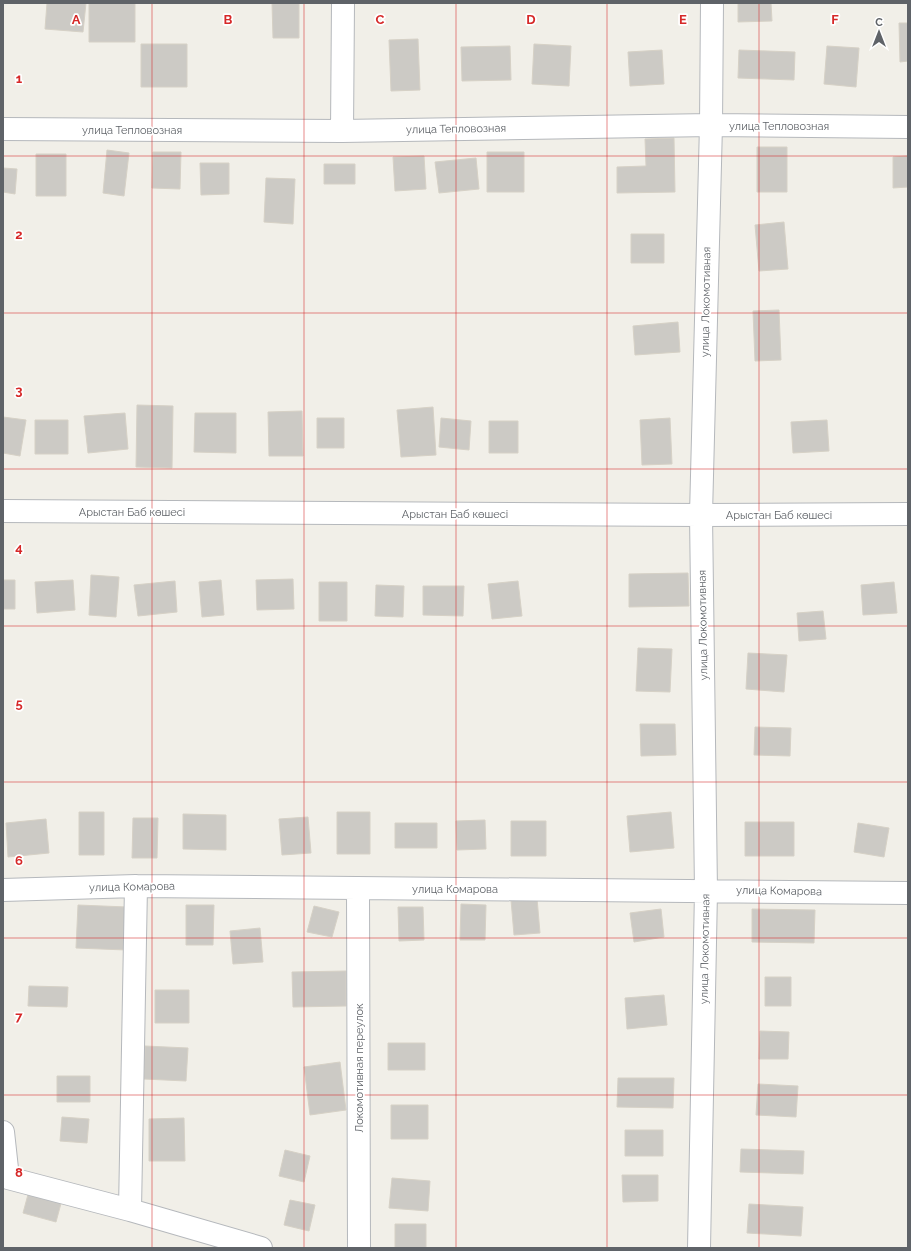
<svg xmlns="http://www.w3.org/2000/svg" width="911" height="1251" viewBox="0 0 911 1251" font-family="Raleway,sans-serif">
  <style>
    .building { fill: #cccac5; stroke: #d6d1c6 }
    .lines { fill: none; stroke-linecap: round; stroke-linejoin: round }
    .street-casing { stroke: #b5b8bc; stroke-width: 24 }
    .street { stroke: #fff; stroke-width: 22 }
    .grid { fill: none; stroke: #d62828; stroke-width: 1; stroke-opacity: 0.55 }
    .labels { text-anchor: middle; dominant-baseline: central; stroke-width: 3.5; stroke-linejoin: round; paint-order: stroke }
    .street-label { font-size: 11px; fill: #5f6368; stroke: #fff }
    .grid-label { font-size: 13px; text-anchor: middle; font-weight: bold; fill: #d62828; stroke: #fff; stroke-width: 3.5; stroke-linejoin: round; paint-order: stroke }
  </style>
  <rect width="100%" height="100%" fill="#f1efe8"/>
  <path class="building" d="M47 3H86L83 32 45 29Z
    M89 3H135V42H89Z
    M272 3H299V38H273Z
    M738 3H771L772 21 738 22Z
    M899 23H908V61L900 62Z
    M418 39 420 90 391 91 389 40Z
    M141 44H187V87H141Z
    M534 44 571 46 569 86 532 84Z
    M510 46 511 80 462 81 461 47Z
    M827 46 859 48 856 87 824 84Z
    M662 50 664 84 630 86 628 52Z
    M739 50 795 52 794 80 738 78Z
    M674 138 675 192 617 193V167L646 166 645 139Z
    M757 147H787V192H757Z
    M107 150 129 153 124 196 103 193Z
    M153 152H181L180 189 152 188Z
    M487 152H524V192H487Z
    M36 154H66V196H36Z
    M424 156 426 189 395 191 393 157Z
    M908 156V187L893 188V157Z
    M476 158 479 189 439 193 435 162Z
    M200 163H229V194L201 195Z
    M324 164H355V184H324Z
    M3 168 17 169 15 194 3 192Z
    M266 178 295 179 293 224 264 222Z
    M784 222 788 269 759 271 755 225Z
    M631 234H664V263H631Z
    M779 310 781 360 755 361 753 311Z
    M678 322 680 352 635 355 633 326Z
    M137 405 173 406 172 468 136 467Z
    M433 407 436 455 401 457 397 410Z
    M302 411 303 456H269L268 412Z
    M125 413 128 449 88 453 84 416Z
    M195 413H236V453L194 452Z
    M3 417 26 420 20 456 3 453Z
    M317 418H344V448H317Z
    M441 418 471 421 469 450 439 447Z
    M670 418 672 464 642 465 640 420Z
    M35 420H68V454H35Z
    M827 420 829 451 793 453 791 422Z
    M489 421H518V453H489Z
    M688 573 689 606 629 607V574Z
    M91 575 119 577 116 617 89 615Z
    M293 579 294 609 257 610 256 580Z
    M3 580H15V609H3Z
    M73 580 75 610 37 613 35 582Z
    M221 580 224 615 202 617 199 582Z
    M175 581 177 612 138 616 134 585Z
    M518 581 522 616 492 619 488 584Z
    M319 582H347V621H319Z
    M894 582 897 613 863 615 861 585Z
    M376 585 404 586 403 617 375 616Z
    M423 586H464L463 616 423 615Z
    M823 611 826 639 799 641 797 613Z
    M638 648 672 649 670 692 636 691Z
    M748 653 787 655 784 692 746 689Z
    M640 724H675L676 755 641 756Z
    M755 727 791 728 790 756 754 755Z
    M79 812H104V855H79Z
    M337 812H370V854H337Z
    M671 812 674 848 630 852 627 816Z
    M183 814 226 815V850L183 849Z
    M308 817 311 853 282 855 279 819Z
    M133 818H158L157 858H132Z
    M46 819 49 853 8 857 6 823Z
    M485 820 486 849 457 850 456 821Z
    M511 821H546V856H511Z
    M745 822H794V856H745Z
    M395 823H437V848H395Z
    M858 823 889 828 884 857 854 852Z
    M537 898 540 933 514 935 511 900Z
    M461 904 486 905 485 940H460Z
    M78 905 127 907 126 950 76 948Z
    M186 905H214L213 945H186Z
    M314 906 339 912 332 937 307 932Z
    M398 907H423L424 940 399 941Z
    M661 909 664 937 634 942 630 913Z
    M752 909 815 910 814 943 752 942Z
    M260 928 263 962 233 964 230 931Z
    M346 971V1006L293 1007 292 972Z
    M765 977H791V1006H765Z
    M29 986 68 987 67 1007 28 1006Z
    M155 990H189V1023H155Z
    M664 995 667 1025 627 1029 625 998Z
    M760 1031 789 1032 788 1059H759Z
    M388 1043H425V1070H388Z
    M145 1046 188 1048 186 1081 144 1079Z
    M340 1062 346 1110 310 1115 304 1067Z
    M57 1076H90V1102H57Z
    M618 1078H674L673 1108 617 1107Z
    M758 1084 798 1086 796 1117 756 1115Z
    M391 1105H428V1139H391Z
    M62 1117 89 1119 87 1143 60 1141Z
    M184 1118 185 1161H149V1119Z
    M625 1130H663V1156H625Z
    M741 1149 804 1151 803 1174 740 1172Z
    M285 1150 310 1156 304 1182 279 1176Z
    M622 1175H658V1201L623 1202Z
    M392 1178 430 1181 428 1211 389 1208Z
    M30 1187 63 1196 56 1222 23 1213Z
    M290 1200 315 1205 309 1231 284 1225Z
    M749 1204 803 1207 801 1236 747 1233Z
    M395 1224H426V1248H395Z"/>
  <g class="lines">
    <g class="street-casing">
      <path id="street" d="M3 129 342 131 711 125 908 127
        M342 131 343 3
        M3 511 701 515 908 514
        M136 886 130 1210 261 1248
        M358 888 359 1248
        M3 890 136 886 908 893
        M3 1132 8 1178 130 1210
        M699 1248 706 891 701 515 711 125 712 3"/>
    </g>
    <use href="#street" class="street"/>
  </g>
  <path class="grid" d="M152 3V1248M304 3V1248M456 3V1248M607 3V1248M759 3V1248M3 156H908M3 313H908M3 469H908M3 626H908M3 782H908M3 938H908M3 1095H908"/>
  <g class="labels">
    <g class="street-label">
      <text x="779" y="126">улица Тепловозная</text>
      <text transform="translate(456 129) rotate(-1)">улица Тепловозная</text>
      <text x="132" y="130">улица Тепловозная</text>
      <text transform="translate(706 302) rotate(-89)">улица Локомотивная</text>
      <text x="132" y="512">Арыстан Баб көшесі</text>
      <text x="455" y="514">Арыстан Баб көшесі</text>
      <text x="779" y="515">Арыстан Баб көшесі</text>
      <text transform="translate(703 625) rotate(-91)">улица Локомотивная</text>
      <text transform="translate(132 887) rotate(-1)">улица Комарова</text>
      <text x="455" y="889">улица Комарова</text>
      <text transform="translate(779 891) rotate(1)">улица Комарова</text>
      <text transform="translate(705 949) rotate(-89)">улица Локомотивная</text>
      <text transform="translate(359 1068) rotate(-90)">Локомотивная переулок</text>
    </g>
  </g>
  <g class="grid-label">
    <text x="76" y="24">A</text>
    <text x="228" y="24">B</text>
    <text x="380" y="24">C</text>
    <text x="531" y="24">D</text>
    <text x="683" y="24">E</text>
    <text x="835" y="24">F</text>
    <text x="19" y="83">1</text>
    <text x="19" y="239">2</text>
    <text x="19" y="395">3</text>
    <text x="19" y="552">4</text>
    <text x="19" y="708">5</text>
    <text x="19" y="865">6</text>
    <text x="19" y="1021">7</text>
    <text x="19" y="1177">8</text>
  </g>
  <rect width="911" height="1251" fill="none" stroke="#5f6368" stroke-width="8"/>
  <g transform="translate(879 32)" stroke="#ffffff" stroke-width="3" paint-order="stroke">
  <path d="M0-3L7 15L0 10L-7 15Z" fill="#5f6368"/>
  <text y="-6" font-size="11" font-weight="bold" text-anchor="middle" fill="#5f6368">С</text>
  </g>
</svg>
